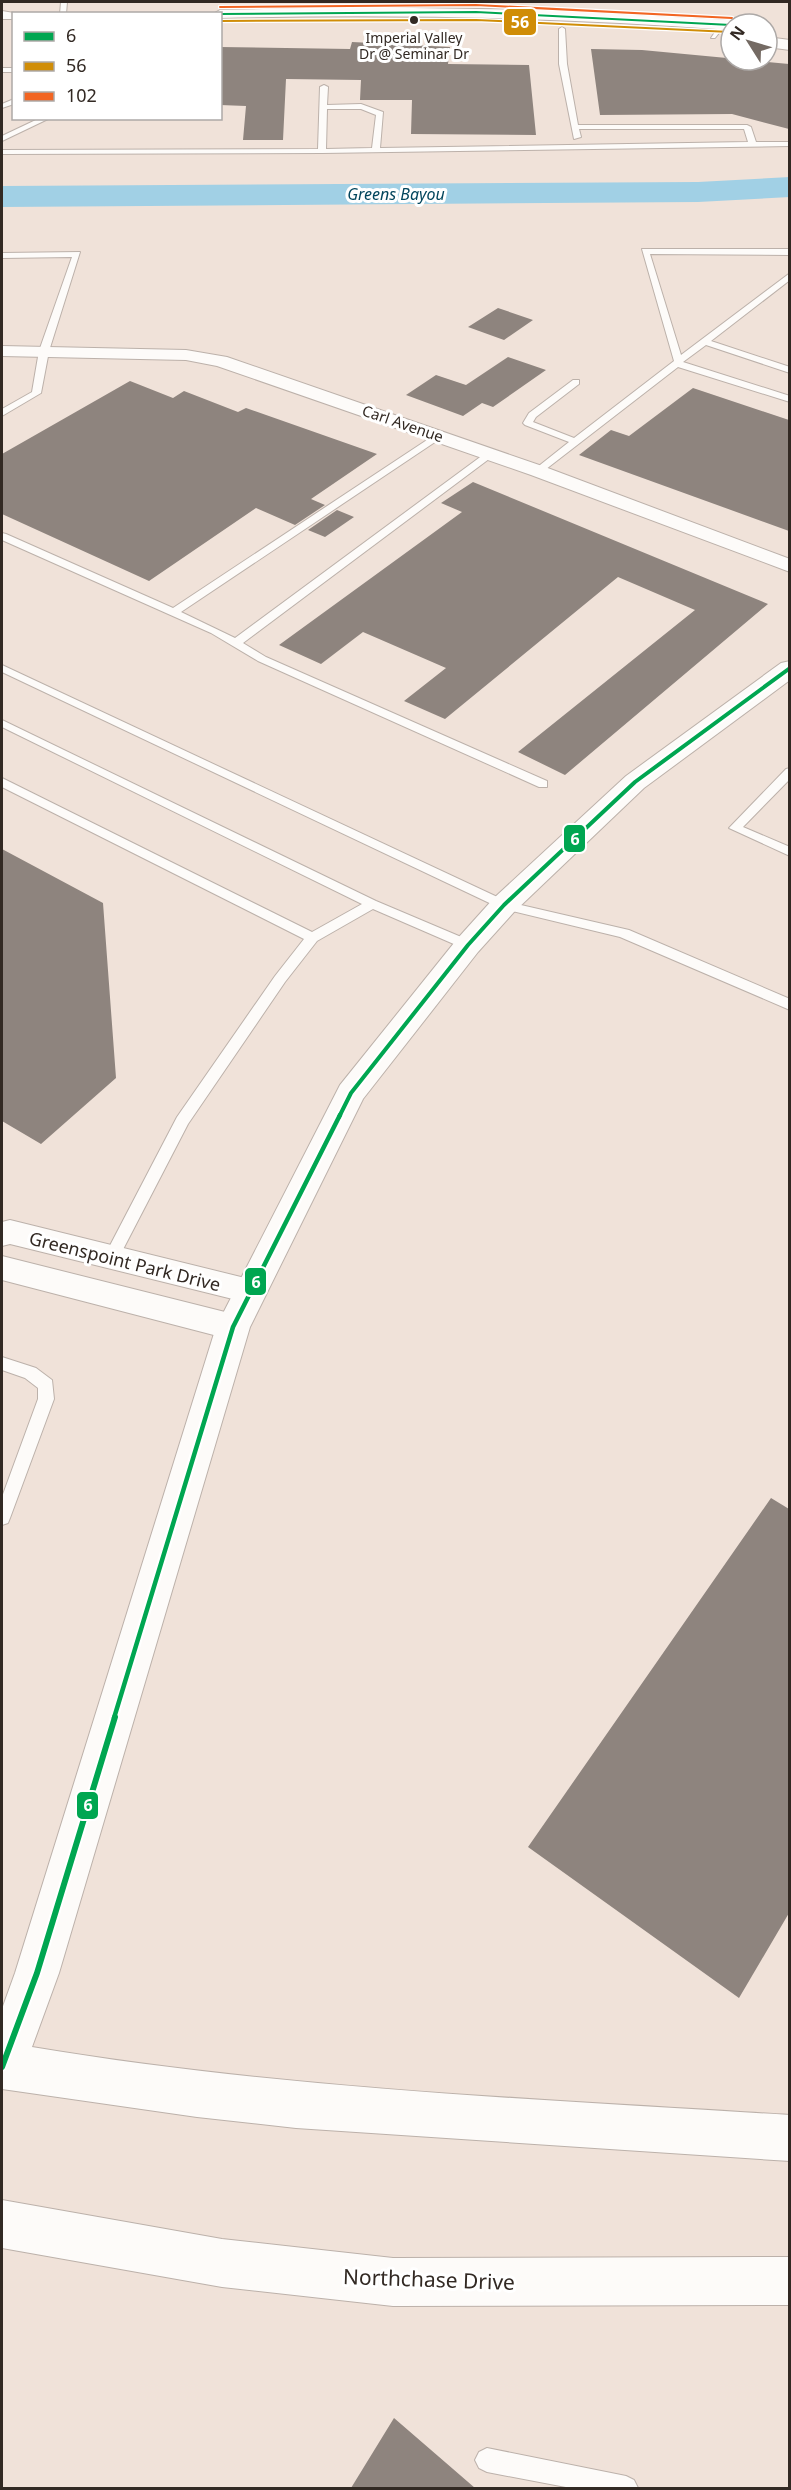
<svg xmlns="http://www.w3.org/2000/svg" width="791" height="2490" viewBox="0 0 791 2490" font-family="'Noto Sans',sans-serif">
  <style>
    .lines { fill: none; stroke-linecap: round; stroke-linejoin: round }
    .river { fill: #a1d0e5; fill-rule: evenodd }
    .building { fill: #8e847e }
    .lane-casing { stroke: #bcb1aa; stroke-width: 2 }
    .street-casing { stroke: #bcb1aa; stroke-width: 2 }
    .secondary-casing { stroke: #bcb1aa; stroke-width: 2 }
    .lane { fill: #fdfbf9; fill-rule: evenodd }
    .street { fill: #fdfbf9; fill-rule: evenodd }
    .secondary { fill: #fdfbf9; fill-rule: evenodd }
    .bus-1-far3-casing { stroke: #fff; stroke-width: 4.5 }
    .bus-1-far2-casing { stroke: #fff; stroke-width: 8 }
    .bus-1-far1-casing { stroke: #fff; stroke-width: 9 }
    .bus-1-casing { stroke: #fff; stroke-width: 10 }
    .bus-2-casing { stroke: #fff; stroke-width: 4.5 }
    .bus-3-casing { stroke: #fff; stroke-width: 4.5 }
    .bus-1-far3 { stroke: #00a651; stroke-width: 2 }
    .bus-1-far2 { stroke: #00a651; stroke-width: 4 }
    .bus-1-far1 { stroke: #00a651; stroke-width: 4.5 }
    .bus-1 { stroke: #00a651; stroke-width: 6 }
    .bus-2 { stroke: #d08d07; stroke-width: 2 }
    .bus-3 { stroke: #f26522; stroke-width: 2 }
    .bus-dot { fill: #322923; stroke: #fff; stroke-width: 2 }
    .labels { text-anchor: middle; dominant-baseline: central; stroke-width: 6; stroke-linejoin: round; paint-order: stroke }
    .far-bus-label { font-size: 14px; fill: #322923; stroke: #fff }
    .far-street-label { font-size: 15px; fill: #322923; stroke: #fff }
    .far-water-label { font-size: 16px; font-style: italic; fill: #02455c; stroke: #fff }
    .street-label { font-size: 18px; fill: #322923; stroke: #fff }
    .near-street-label { font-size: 21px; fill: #322923; stroke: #fff }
    .line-badge { stroke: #fff; stroke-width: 2 }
    .badge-label { font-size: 16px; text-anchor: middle; font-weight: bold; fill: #fff }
  </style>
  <rect width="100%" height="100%" fill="#f0e2d9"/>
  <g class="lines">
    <path class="river" d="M790 177V197L698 202 2 207V186L698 182Z"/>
  </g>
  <path class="building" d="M352 42 450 47 448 64 529 65 536 135 411 134 412 100H360L361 80 286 79 283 140H243L246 106 220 105V47L350 49Z
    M591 49 642 50 789 64V129L732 114 600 115Z
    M498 308 533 320 504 340 468 327Z
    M508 357 546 370 493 407 482 403 463 416 406 395 436 375 466 385Z
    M130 381 173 398 184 391 238 412 246 408 377 454 311 499 325 505 295 525 256 508 149 581 2 514V454Z
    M693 388 789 420V531L579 455 611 430 629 436Z
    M473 482 768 604 565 775 518 752 695 610 618 577 445 719 404 701 446 668 363 632 321 664 279 645 462 512 441 503Z
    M337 510 354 517 325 537 308 530Z
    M2 849 103 903 116 1078 41 1144 2 1121Z
    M771 1498 789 1509V1913L739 1998 528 1847Z
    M394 2418 475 2488H351Z"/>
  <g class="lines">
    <g class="lane-casing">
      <path id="lane" d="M61 2H67L66 14H60Z
        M721 23 726 24 715 38H711Z
        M562 27 565 29 567 64 578 125H747L751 127 756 142H790V146L322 153 2 154V150L318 149 320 87 324 85 328 87 327 105 361 104 383 112 380 148 748 142 744 129H579L581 137 574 139 559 64V29ZM327 109H361L376 115 372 148 326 149Z
        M2 68H14V72H2Z
        M14 99V104L2 108V104Z
        M40 118H50L2 141V136Z
        M642 249H790V255L650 254 681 355 790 273V280L711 341 790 367V373L706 345 683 362 790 396V402L678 367 541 473H535V469L569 442 525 425 523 423 529 413 573 380H579V384L536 417 533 422 574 438 674 361Z
        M80 252 49 351 41 393 2 416V409L32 392 39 351 72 257 2 258V253Z
        M436 434 444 436 181 612 235 638 487 452H493V456L243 643 266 657 547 781V787H539L258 661 211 633 2 540V533L6 534 173 608Z
        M2 665 508 902 629 930 790 999V1010L620 937 500 908 2 672Z
        M2 720 376 901 473 942 474 945 468 949 463 948 373 909 317 941 285 982 188 1124 117 1261H107L104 1257 177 1117 275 976 304 939 2 787V778L312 932 362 904 2 727Z
        M790 768V779L743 827 790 847V856L729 828 786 769Z
        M2 1357 36 1368 52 1380 54 1399 10 1518 8 1523 2 1525V1497L38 1399V1388L25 1378 2 1370Z
        M487 2448 626 2476 634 2480 638 2488H571L487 2472 479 2468 475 2460 479 2452Z"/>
    </g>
    <g class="street-casing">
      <path id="street" d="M2 346 186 350 227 357 545 467 790 559V572L531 475 217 366 186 360 2 356Z
        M10 1220 249 1279 260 1282 264 1291 260 1300 249 1303 10 1244 2 1246V1222Z
        M2 1256 233 1314 244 1318 249 1327 244 1336 233 1340 2 1280Z"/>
    </g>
    <g class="secondary-casing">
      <path id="secondary" d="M348 7 540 10 731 20 738 24H731V30C561 17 391 14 220 18V14H213L220 10Z
        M2 11 20 14H14V19H2Z
        M767 37 790 40V50L767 47Z
        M790 661V680L644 788 514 912 478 952 363 1099 250 1327 59 1973 32 2047C282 2089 536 2099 790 2115V2161L296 2128 197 2117 2 2089V2009L15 1973 216 1327 340 1085 458 938 494 898 626 776 781 663Z
        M2 2200 222 2239 393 2258 790 2257V2305L393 2306 222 2287 2 2248Z"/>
    </g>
    <use href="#lane" class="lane"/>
    <use href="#street" class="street"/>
    <use href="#secondary" class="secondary"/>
    <g class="bus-1-far3-casing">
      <path id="bus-1-far3" d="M220 14 476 12 731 25"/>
    </g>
    <g class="bus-1-far2-casing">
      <path id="bus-1-far2" d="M339 1117 351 1093 468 945 504 905 635 782 790 668"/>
    </g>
    <g class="bus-1-far1-casing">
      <path id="bus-1-far1" d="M114 1718 233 1327 340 1115"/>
    </g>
    <g class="bus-1-casing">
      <path id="bus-1" d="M2 2067 37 1973 115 1717"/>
    </g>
    <g class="bus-2-casing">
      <path id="bus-2" d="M220 21 476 20 730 32"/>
    </g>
    <g class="bus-3-casing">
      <path id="bus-3" d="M220 7 476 5 732 18"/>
    </g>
    <use href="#bus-1-far3" class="bus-1-far3"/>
    <use href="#bus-1-far2" class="bus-1-far2"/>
    <use href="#bus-1-far1" class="bus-1-far1"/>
    <use href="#bus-1" class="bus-1"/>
    <use href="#bus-2" class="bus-2"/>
    <use href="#bus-3" class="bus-3"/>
  </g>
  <circle class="bus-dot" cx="414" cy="20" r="5"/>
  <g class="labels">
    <g class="far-bus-label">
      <text x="414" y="37">Imperial Valley<tspan x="414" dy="16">Dr @ Seminar Dr</tspan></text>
    </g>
    <g class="far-street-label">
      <text transform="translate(403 423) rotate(19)">Carl Avenue</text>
    </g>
    <g class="far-water-label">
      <text x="396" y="194">Greens Bayou</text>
    </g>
    <g class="street-label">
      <text transform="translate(125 1261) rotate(14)">Greenspoint Park Drive</text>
    </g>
    <g class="near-street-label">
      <text transform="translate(429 2279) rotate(2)">Northchase Drive</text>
    </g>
  </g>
  <g class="line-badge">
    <rect x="503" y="8" width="34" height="28" rx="6" fill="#d08d07"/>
    <rect x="563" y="824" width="23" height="29" rx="6" fill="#00a651"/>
    <rect x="244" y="1267" width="23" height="29" rx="6" fill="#00a651"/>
    <rect x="76" y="1791" width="23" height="29" rx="6" fill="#00a651"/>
  </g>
  <g class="badge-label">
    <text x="520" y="28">56</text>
    <text x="575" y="845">6</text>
    <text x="256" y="1288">6</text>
    <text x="88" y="1811">6</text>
  </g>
  <rect width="791" height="2490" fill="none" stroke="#322923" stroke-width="6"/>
  <rect x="12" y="12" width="210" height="108" fill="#ffffff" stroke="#ada9a7" stroke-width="1.5"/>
  <rect x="24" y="32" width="30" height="9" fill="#00a651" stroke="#ada9a7" stroke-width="1.5"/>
  <text x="66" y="42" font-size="18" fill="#322923">6</text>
  <rect x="24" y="62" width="30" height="9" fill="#d08d07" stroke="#ada9a7" stroke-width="1.5"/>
  <text x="66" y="72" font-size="18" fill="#322923">56</text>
  <rect x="24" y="92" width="30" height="9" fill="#f26522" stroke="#ada9a7" stroke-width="1.5"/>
  <text x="66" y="102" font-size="18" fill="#322923">102</text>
  <g transform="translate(749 42) rotate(307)"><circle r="28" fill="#ffffff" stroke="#ada9a7" stroke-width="1.5"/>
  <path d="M0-4.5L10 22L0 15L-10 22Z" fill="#746a63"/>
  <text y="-9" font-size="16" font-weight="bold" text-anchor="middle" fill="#322923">N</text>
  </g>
</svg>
